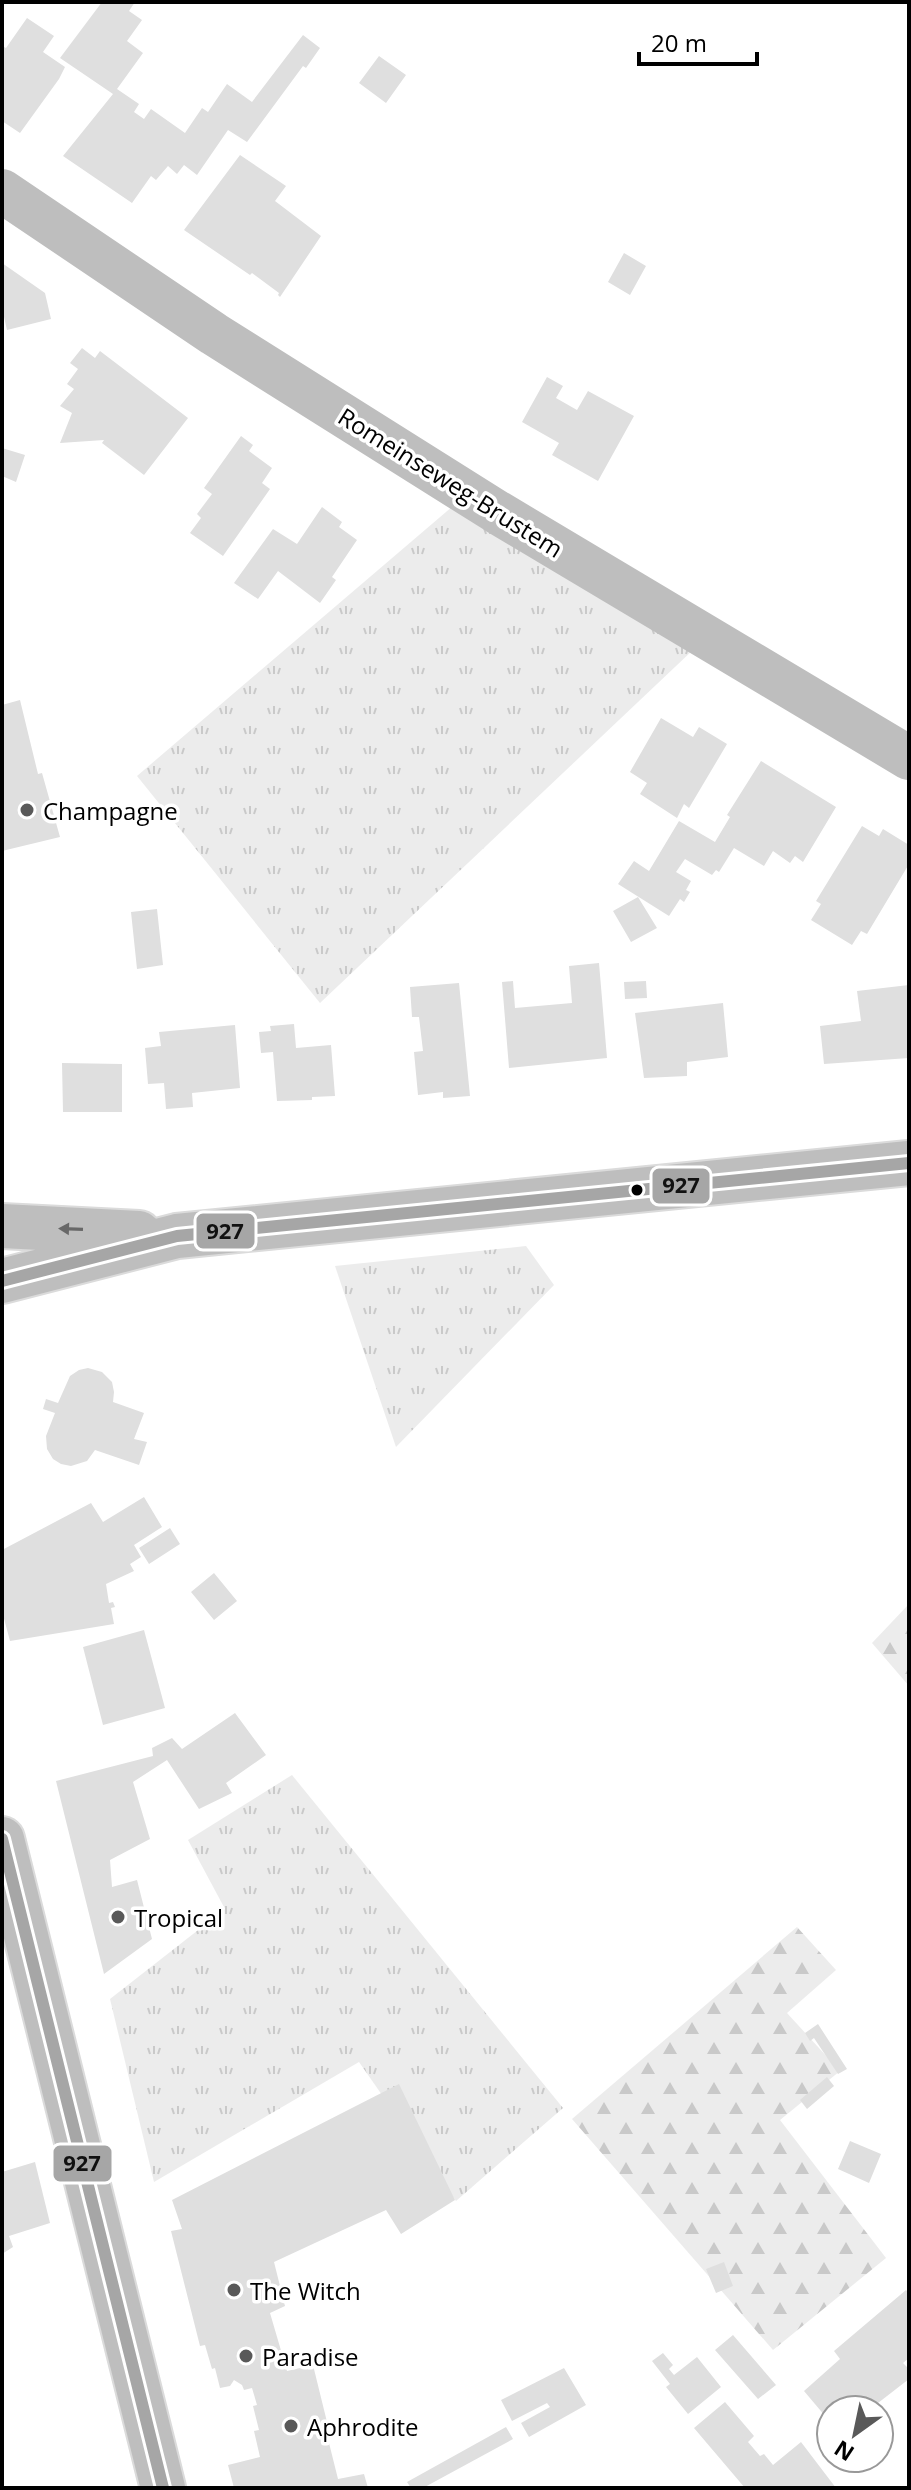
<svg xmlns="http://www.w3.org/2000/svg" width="911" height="2490" viewBox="0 0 911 2490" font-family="'Open Sans',sans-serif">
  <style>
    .grass { fill: url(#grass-tufts) }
    .forest { fill: url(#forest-firs) }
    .building { fill: #dfdfdf }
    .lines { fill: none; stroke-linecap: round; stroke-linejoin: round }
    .major-casing { stroke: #dbdbdb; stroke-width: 48 }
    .minor { stroke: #bebebe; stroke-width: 44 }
    .major { stroke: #bebebe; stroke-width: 44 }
    .bus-1-casing { stroke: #fff; stroke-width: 18 }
    .bus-1 { stroke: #a6a6a6; stroke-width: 12 }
    .oneway { fill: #686868 }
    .poi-dot { fill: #595959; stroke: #fff; stroke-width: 3 }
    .bus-dot { fill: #000; stroke: #fff; stroke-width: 3 }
    .labels { text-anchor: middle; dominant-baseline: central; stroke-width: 7; stroke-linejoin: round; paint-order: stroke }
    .street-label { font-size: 24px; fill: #000; stroke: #fff }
    .poi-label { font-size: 24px; fill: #000; stroke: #fff; text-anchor: start }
    .line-badge { stroke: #fff; stroke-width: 3 }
    .pale-badge-label { font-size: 22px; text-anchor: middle; font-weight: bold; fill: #111 }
  </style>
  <defs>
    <pattern id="grass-tufts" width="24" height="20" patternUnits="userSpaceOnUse" patternTransform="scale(2)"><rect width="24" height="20" fill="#ececec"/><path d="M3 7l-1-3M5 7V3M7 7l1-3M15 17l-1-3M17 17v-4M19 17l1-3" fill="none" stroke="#c9c9c9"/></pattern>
    <pattern id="forest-firs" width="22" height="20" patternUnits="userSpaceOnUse" patternTransform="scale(2)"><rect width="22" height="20" fill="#ececec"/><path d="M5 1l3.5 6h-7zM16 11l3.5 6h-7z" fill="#c9c9c9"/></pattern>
  </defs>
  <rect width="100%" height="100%" fill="#fff"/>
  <path class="grass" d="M453 506 694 649 320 1003 137 776Z
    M526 1246 554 1285 396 1447 335 1266Z
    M292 1775 563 2108 456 2201 359 2062 154 2182 110 1999 225 1909 188 1840Z"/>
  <path class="forest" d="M909 1604V1686L872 1643Z
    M797 1927 836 1970 787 2013 840 2071 780 2120 886 2258 773 2350 572 2119Z"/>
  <path class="building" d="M102 2H135L129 11 142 20 127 41 143 53 117 89 139 104 134 112 144 119 151 109 185 133 202 108 208 112 227 84 252 102 303 35 320 48 306 68 303 66 247 142 228 130 197 175 184 165 177 174 168 166 156 180 151 176 132 203 63 156 113 94 60 58Z
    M27 18 54 36 43 52 65 67 59 79 20 133 2 121V46L6 48Z
    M379 56 406 75 386 103 359 83Z
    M240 155 286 186 275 201 321 236 280 297 278 295 279 293 252 273 250 275 184 230Z
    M624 253 646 266 630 295 608 282Z
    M2 263 45 293 51 319 7 330 2 308Z
    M82 348 95 358 100 351 188 418 144 475 102 443 104 440 60 443 72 413 60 406 74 389 67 384 78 369 70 363Z
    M547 377 563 386 556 398 577 410 588 391 634 416 598 481 552 455 559 443 522 422Z
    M241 436 253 445 249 451 272 468 262 483 270 489 223 556 190 533 201 518 197 514 212 494 204 488Z
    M2 448 25 455 16 482 2 476Z
    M322 507 342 522 339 527 357 540 332 577 336 580 320 603 278 571 258 599 234 583 273 529 297 544Z
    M20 700 38 774 42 773 60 837 2 851V705Z
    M661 718 693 737 699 727 727 744 689 808 684 804 677 818 640 794 647 783 630 772Z
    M761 761 836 807 803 862 795 856 790 863 773 851 764 866 734 848 719 872 716 870 712 875 685 859 676 872 691 881 686 890 690 892 684 902 680 899 669 916 618 884 634 861 649 871 679 821 715 842 730 817 727 815Z
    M862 826 879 836 883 829 909 845V864L867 934 861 931 852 945 811 920 821 904 816 901Z
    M638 897 657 928 631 942 613 911Z
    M157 909 163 965 137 969 131 912Z
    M599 963 607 1058 509 1068 502 982 513 981 515 1008 572 1003 569 966Z
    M646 981 647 998 625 999 624 982Z
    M459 983 470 1096 443 1098V1092L418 1095 414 1052 423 1051 419 1017H412L410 987Z
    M909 985V1058L824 1064 820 1026 861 1021 857 991Z
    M723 1003 728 1057 687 1062V1076L644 1078 635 1013Z
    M294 1024 296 1048 331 1045 335 1096 312 1097V1100L277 1101 273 1052 261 1053 259 1032 271 1031 270 1026Z
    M235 1025 240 1088 192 1093 193 1107 166 1109 164 1083 148 1084 145 1048 161 1046 159 1032Z
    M62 1063 122 1064V1112H63Z
    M88 1368 102 1372 112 1382 114 1392 113 1402 144 1413 134 1439 147 1442 139 1465 95 1450 87 1461 71 1466 61 1464 53 1459 47 1449 46 1436 55 1413 43 1409 46 1399 58 1403 70 1376 79 1370Z
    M144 1497 162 1527 134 1545 141 1557 130 1564 134 1571 106 1584 109 1603 113 1602 115 1607 111 1608 114 1624 10 1641 2 1611V1550L91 1503 103 1522Z
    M170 1528 180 1544 149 1564 139 1548Z
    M214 1573 237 1601 214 1620 191 1592Z
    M144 1630 165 1708 103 1725 83 1647Z
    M235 1713 266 1755 226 1783 232 1793 199 1809 167 1760 133 1782 150 1839 110 1860 112 1887 137 1880 152 1939 104 1974 56 1781 153 1756 152 1748 172 1738 182 1749Z
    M818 2024 847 2069 838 2074 814 2038 810 2041 805 2033Z
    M827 2077 834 2086 807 2109 800 2100Z
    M399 2084 455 2200 401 2234 386 2210 274 2262 285 2306 270 2313 287 2371 313 2365 327 2422 324 2423 338 2479 364 2474 368 2488H234L228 2465 260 2457 254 2431 259 2430 253 2406 257 2405 252 2388 244 2390 242 2385 234 2380 230 2386 220 2388 215 2368 212 2369 205 2345 200 2346 171 2231 182 2229 172 2200Z
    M850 2141 881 2154 869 2183 838 2169Z
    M35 2162 50 2223 9 2236 13 2247 2 2254V2172Z
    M724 2262 733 2286 716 2293 706 2269Z
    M906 2290 909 2293V2358L903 2363 909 2369V2379L878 2403 885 2412 879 2416V2410H831V2423L804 2391 840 2359 834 2351Z
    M733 2335 776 2385 758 2399 715 2350Z
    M663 2353 673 2365 669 2369 674 2375 697 2357 721 2387 688 2414 666 2387 670 2384 652 2361Z
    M564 2368 586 2405 529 2437 521 2423 550 2407 547 2403 512 2421 501 2400Z
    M725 2402 754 2436 748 2442 760 2456 764 2454 773 2465 801 2442 836 2488H745L694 2428Z
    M506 2427 513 2439 423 2488H411L407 2482Z"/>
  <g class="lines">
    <g class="major-casing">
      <path id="major" d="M2 1226 139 1233
        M2 1281 177 1236 909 1163
        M2 1839 163 2488"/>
    </g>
    <path class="minor" d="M2 191 214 334 497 512 909 758"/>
    <use href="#major" class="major"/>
    <g class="bus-1-casing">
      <path id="bus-1" d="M2 1281 177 1236 909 1163
        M2 1839 163 2488"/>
    </g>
    <use href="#bus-1" class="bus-1"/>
  </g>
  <defs><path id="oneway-solid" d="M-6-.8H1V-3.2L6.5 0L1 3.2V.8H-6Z" transform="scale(2)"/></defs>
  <use class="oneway" href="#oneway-solid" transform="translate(71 1229) rotate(-178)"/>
  <g class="poi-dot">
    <circle cx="27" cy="810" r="8"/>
    <circle cx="118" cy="1917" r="8"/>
    <circle cx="234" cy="2290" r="8"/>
    <circle cx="246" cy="2356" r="8"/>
    <circle cx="291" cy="2426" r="8"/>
  </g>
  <circle class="bus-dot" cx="637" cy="1190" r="7"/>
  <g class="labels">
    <g class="street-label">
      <text transform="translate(451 482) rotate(32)">Romeinseweg-Brustem</text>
    </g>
    <g class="poi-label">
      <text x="43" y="810">Champagne</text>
      <text x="134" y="1917">Tropical</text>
      <text x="250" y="2290">The Witch</text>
      <text x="262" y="2356">Paradise</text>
      <text x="307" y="2426">Aphrodite</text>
    </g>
  </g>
  <g class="line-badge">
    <rect x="651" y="1167" width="60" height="38" rx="8" fill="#a6a6a6"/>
    <rect x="195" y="1212" width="61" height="38" rx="8" fill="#a6a6a6"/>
    <rect x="52" y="2144" width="61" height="39" rx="8" fill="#a6a6a6"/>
  </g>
  <g class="pale-badge-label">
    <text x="681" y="1193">927</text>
    <text x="225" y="1239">927</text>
    <text x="82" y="2171">927</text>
  </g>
  <rect width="911" height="2490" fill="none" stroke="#000000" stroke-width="8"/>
  <g transform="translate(855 2434) rotate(213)"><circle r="38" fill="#ffffff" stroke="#999999" stroke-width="2"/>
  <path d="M0-6L14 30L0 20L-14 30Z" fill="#595959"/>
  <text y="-12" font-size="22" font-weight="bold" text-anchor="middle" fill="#000000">N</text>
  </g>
  <path d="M639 52v12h118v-12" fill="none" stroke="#000000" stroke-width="4"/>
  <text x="651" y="52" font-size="24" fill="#000000" stroke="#ffffff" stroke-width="6" paint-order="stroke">20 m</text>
</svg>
